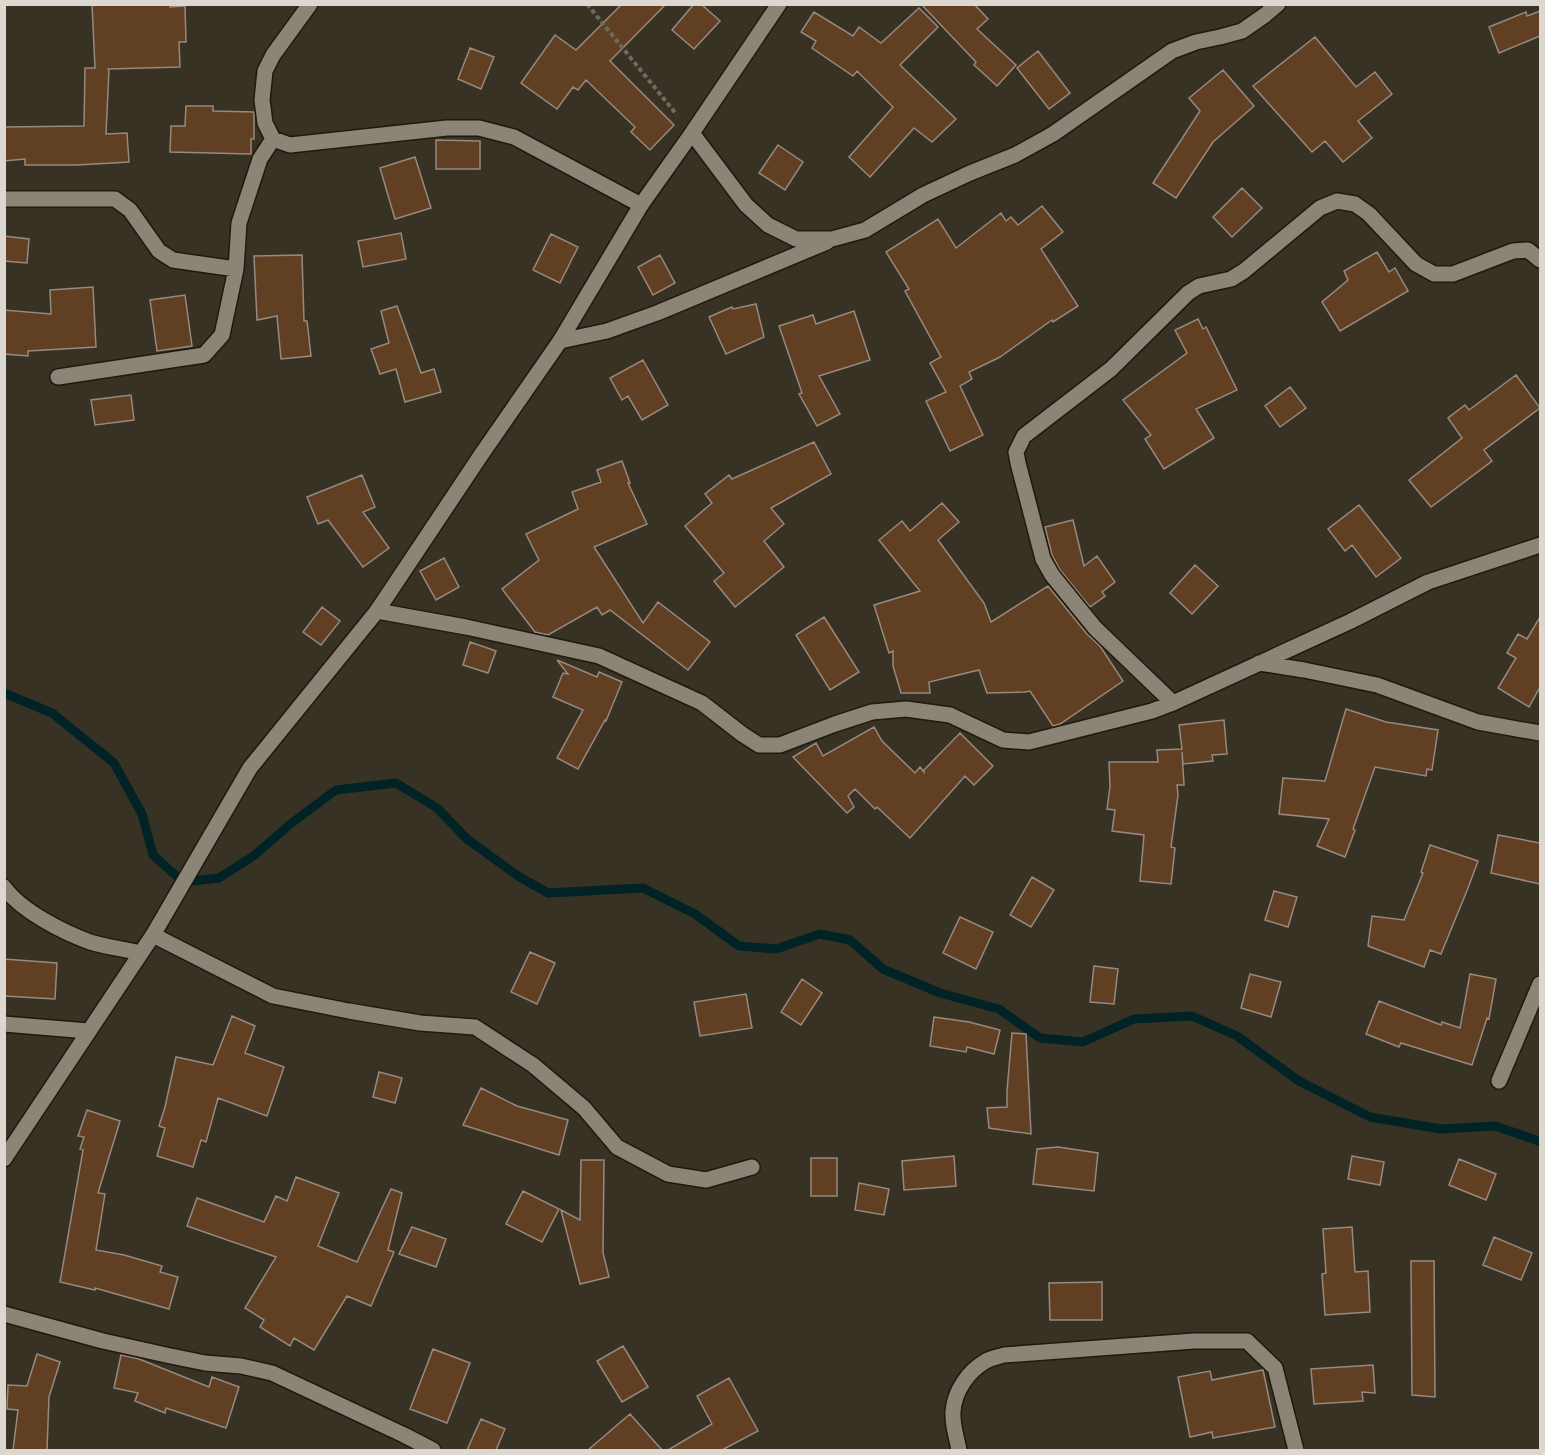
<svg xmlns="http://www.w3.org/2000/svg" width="1545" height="1455" viewBox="0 0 1545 1455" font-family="'Asap Condensed',sans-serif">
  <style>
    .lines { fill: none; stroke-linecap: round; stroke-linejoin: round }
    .stream { stroke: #022325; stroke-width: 9 }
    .building { fill: #613f23; stroke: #97897f; stroke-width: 1.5 }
    .minor-casing { stroke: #1f190e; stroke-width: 18 }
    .tertiary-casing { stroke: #1f190e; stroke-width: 18 }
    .path { stroke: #6f6a5f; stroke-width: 4; stroke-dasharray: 4.5 3; stroke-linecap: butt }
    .minor { stroke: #8c8476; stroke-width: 15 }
    .tertiary { stroke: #8c8476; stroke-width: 15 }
  </style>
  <rect width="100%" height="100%" fill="#383225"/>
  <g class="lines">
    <path class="stream" d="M4 693 52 713 114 763 142 814 153 855 183 882 219 878 255 855 289 825 336 790 396 783 437 808 467 839 518 876 548 893 643 888 695 914 739 946 776 949 820 934 850 940 883 969 940 993 999 1009 1040 1038 1083 1042 1134 1019 1192 1016 1237 1036 1299 1081 1370 1117 1441 1129 1495 1126 1536 1140 1540 1142"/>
  </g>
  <path class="building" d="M92 4H170V7L185 6 186 42H179L180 67 107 69H109L106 134 127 133 129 162 77 165H25V159L4 161V127L84 126 85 68H95Z
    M622 4H666L610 61 674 125 650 150 631 132 635 127 586 80 578 90 573 87 557 109 521 83 555 35 576 50Z
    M694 4H701L720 21 694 49 672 30Z
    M921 4H974L988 19 977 29 1016 65 997 86 974 65 976 62Z
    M919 8 938 27 900 65 956 119 932 142 914 128 870 177 849 157 893 107 857 71 853 76 812 48 816 41 801 32 814 12 853 36 859 27 881 43Z
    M1540 11V36L1499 53 1489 27 1526 12 1527 16Z
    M1315 37 1356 87 1375 72 1392 94 1358 121 1372 138 1343 162 1325 141 1312 152 1253 86Z
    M470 48 494 57 481 89 458 79Z
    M1038 51 1070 93 1049 109 1017 68Z
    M1223 70 1254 106 1213 142 1176 198 1153 183 1200 111 1189 98Z
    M186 106H213V111L254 112V139H251V154L170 152 171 126H185Z
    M436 140 480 141V169H436Z
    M778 145 803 162 785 190 759 173Z
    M415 157 431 208 395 219 380 168Z
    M1242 188 1262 208 1232 237 1213 217Z
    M1042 206 1063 232 1041 249 1078 306 1053 322 1052 320 1000 357 969 372 972 379 960 386 983 435 950 451 926 401 946 392 930 363 941 357 905 291 909 289 886 252 938 219 956 248 1001 213 1006 221 1011 217 1018 225Z
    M401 233 406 259 363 267 358 241Z
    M551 234 578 247 560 283 533 270Z
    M4 236 29 239 27 263 4 261Z
    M1377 252 1389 272 1395 268 1408 291 1340 331 1322 302 1348 280 1344 271Z
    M302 255 304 321H307L311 356 281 359 277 316 257 320 254 256Z
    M660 255 675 283 653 295 638 267Z
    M93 287 96 347 28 351V356L4 354V310L51 314 50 290Z
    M185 295 192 346 157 351 150 300Z
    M756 304 764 337 726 354 709 317 732 307 733 309Z
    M397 306 421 373 434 369 441 392 405 402 396 369 380 374 371 349 389 343 381 311Z
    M854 311 870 360 819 376 840 414 817 426 799 394 802 393 779 326 813 315 816 324Z
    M1198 319 1203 329 1206 327 1237 390 1196 409 1214 438 1164 469 1145 439 1151 435 1123 400 1187 353 1175 330Z
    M643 360 668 405 642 420 628 396 622 400 610 378Z
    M1516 375 1540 408 1484 450 1492 461 1431 507 1409 480 1462 438 1448 418 1465 405 1469 410Z
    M1290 387 1306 408 1280 427 1265 406Z
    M131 395 134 420 95 425 91 400Z
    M814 442 831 474 771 508 784 524 764 541 784 567 735 607 714 581 724 573 685 526 712 503 705 494 729 475 732 479Z
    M622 461 630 483H628L647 524 594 547 643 623 658 602 710 642 688 670 610 610 602 615 597 607 548 635 535 632 502 589 539 560 526 534 578 509 572 492 601 482 597 470Z
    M362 475 375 507 363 512 389 548 363 567 328 520 318 524 307 497Z
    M942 503 959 522 938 540 984 603 991 622 1048 586 1087 634 1100 646 1123 681 1060 724 1053 726 1030 691 1025 692 987 693 979 670 929 682 930 693H901L893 666V651L889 653 874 605 920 591 879 540 902 521 910 531Z
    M1359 505 1401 558 1376 577 1352 545 1345 551 1328 529Z
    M1073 520 1084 566 1097 556 1115 582 1102 592 1105 596 1090 607 1060 570 1052 555 1045 527Z
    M444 558 459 587 436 600 420 571Z
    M1195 565 1218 586 1192 614 1170 593Z
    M322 607 340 621 321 645 303 632Z
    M824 617 859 672 830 690 796 635Z
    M1540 617V687L1529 707 1498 688 1516 658 1507 653 1518 634 1527 639Z
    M470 642 496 651 488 673 463 665Z
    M557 660 597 677 599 672 622 682 606 721 605 720 578 769 557 758 583 710 553 697 563 673 568 674Z
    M1346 709 1386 722 1438 730 1432 770 1427 769 1426 776 1375 767 1353 829 1355 830 1345 857 1317 846 1329 819 1279 814 1283 778 1325 781Z
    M1224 720 1227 754 1212 755 1213 761 1183 764 1182 752 1184 785H1177L1178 795 1171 847 1175 848 1171 884 1140 881 1144 835 1112 831 1115 810 1107 809 1110 787 1109 762H1158L1157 750 1182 749 1179 725Z
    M874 727 882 741 915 773 920 767 924 772V770L960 733 993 766 974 785 965 776 910 838 877 807 875 809 855 789 848 796 854 807 847 813 793 757 816 743 823 756Z
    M1498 835 1540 843V884L1491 873Z
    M1430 845 1478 861 1468 888 1441 954 1430 950 1424 967 1368 946 1372 916 1404 920 1423 873 1421 872Z
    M1032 877 1054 890 1031 927 1010 915Z
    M1274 891 1297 897 1288 927 1265 920Z
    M960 917 993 932 976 969 943 953Z
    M530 952 555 963 537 1004 511 992Z
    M4 959 57 963 55 999 4 996Z
    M1094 966 1118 969 1114 1004 1090 1002Z
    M1250 974 1281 982 1271 1017 1241 1008Z
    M1470 974 1496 979 1489 1019 1487 1018 1472 1065 1401 1043 1399 1047 1366 1034 1379 1001 1441 1025 1442 1022 1460 1028Z
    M802 979 822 993 801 1025 781 1012Z
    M746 994 752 1028 700 1036 694 1002Z
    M232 1016 255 1026 245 1053 284 1067 267 1116 218 1098 206 1142 201 1140 193 1167 157 1156 165 1128 159 1126 165 1107 176 1057 213 1065Z
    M934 1017 969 1022 1000 1030 994 1054 967 1047 966 1052 930 1046Z
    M1012 1033 1026 1034 1031 1134 989 1128 987 1108 1007 1107V1091Z
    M379 1072 402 1078 395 1103 373 1097Z
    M481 1088 517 1106 568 1120 559 1155 463 1125Z
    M87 1110 120 1121 98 1193 105 1194 96 1250 124 1255 162 1266 160 1272 178 1277 169 1309 95 1288V1290L60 1282 83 1150 80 1149 84 1137 78 1136Z
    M1058 1147 1098 1153 1094 1191 1033 1184 1037 1149Z
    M954 1156 956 1186 904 1190 902 1161Z
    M1352 1156 1384 1162 1380 1185 1348 1179Z
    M811 1158H837V1196H811Z
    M1459 1159 1496 1174 1486 1200 1449 1185Z
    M581 1160H604L603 1253 609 1277 580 1284 561 1210 580 1220Z
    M296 1177 339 1193 318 1246 357 1262 391 1189 402 1193 388 1250 394 1252 371 1306 347 1296 314 1350 294 1338 290 1346 260 1327 264 1320 245 1308 276 1257 187 1226 197 1198 264 1222 276 1196 287 1201Z
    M859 1183 889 1189 884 1215 855 1210Z
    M523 1191 559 1209 542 1242 506 1224Z
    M412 1227 446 1239 436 1267 399 1254Z
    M1352 1227 1355 1272 1368 1271 1370 1312 1325 1315 1322 1274 1326 1273 1323 1229Z
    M1494 1237 1532 1253 1521 1280 1483 1265Z
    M1411 1261H1434L1435 1397 1412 1395Z
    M1102 1282V1320H1050L1049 1283Z
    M623 1346 648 1387 622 1402 597 1361Z
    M433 1349 470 1363 447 1423 410 1409Z
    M37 1354 60 1362 49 1397 47 1450H13L18 1410 7 1409 8 1385 27 1386Z
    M121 1355 139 1359 209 1387 212 1377 239 1387 226 1428 166 1408 165 1413 135 1401 138 1393 114 1388Z
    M1373 1365 1375 1393 1362 1392 1363 1401 1314 1404 1311 1369Z
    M1263 1370 1275 1427 1213 1438 1212 1432 1190 1437 1178 1377 1210 1371 1212 1380Z
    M729 1378 758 1431 722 1450H668L712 1424 697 1396Z
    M630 1414 662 1450H588Z
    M481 1419 505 1429 496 1450H467Z"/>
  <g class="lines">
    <g class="minor-casing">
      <path id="minor" d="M310 4 273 55 265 71 262 100 265 123 273 139 290 145 447 128H479L514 137 641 205
        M692 133 746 205 768 225 796 239H832L865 230 923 195 970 173 1015 155 1053 134 1172 51 1196 42 1220 37 1242 31 1265 15 1278 4
        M4 199H115L130 210 159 251 173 260 236 269
        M560 341 607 331 657 313 827 242
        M58 377 204 355 222 335 236 269 239 223 260 159 273 139
        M377 611 466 627 599 656 702 703 742 734 759 745H780L835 724 872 712 906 709 950 715 1003 740 1029 742 1152 711 1173 703 1351 621 1428 582 1540 545
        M1259 663 1304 670 1377 685 1478 722 1540 733
        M1173 703 1095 628 1052 575 1043 559 1018 463 1016 452 1024 436 1111 369 1188 293 1199 286 1231 279 1244 271 1320 208 1337 201 1355 204 1369 214 1416 264 1434 274H1453L1513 251 1528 250 1540 260
        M4 887C21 911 63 932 90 942 106 947 124 949 140 953
        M153 935 273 996 349 1011 420 1023 475 1027 533 1065 584 1108 617 1147 668 1174 706 1180 752 1167
        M4 1024 88 1031
        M1499 1081 1540 984
        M4 1314 103 1341 166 1355 205 1363 241 1366 272 1373 404 1435 433 1450
        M959 1450C957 1438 952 1425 953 1412 954 1392 968 1371 986 1361 991 1358 998 1357 1004 1355L1194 1341H1247L1275 1368 1296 1450"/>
    </g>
    <g class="tertiary-casing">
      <path id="tertiary" d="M4 1159 153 935 250 768 377 611 481 455 560 341 641 205 692 133 779 4"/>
    </g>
    <path class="path" d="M587 4 677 115"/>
    <use href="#minor" class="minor"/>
    <use href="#tertiary" class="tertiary"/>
  </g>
  <rect width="1545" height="1455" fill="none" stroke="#dcd8d0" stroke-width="12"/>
</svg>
